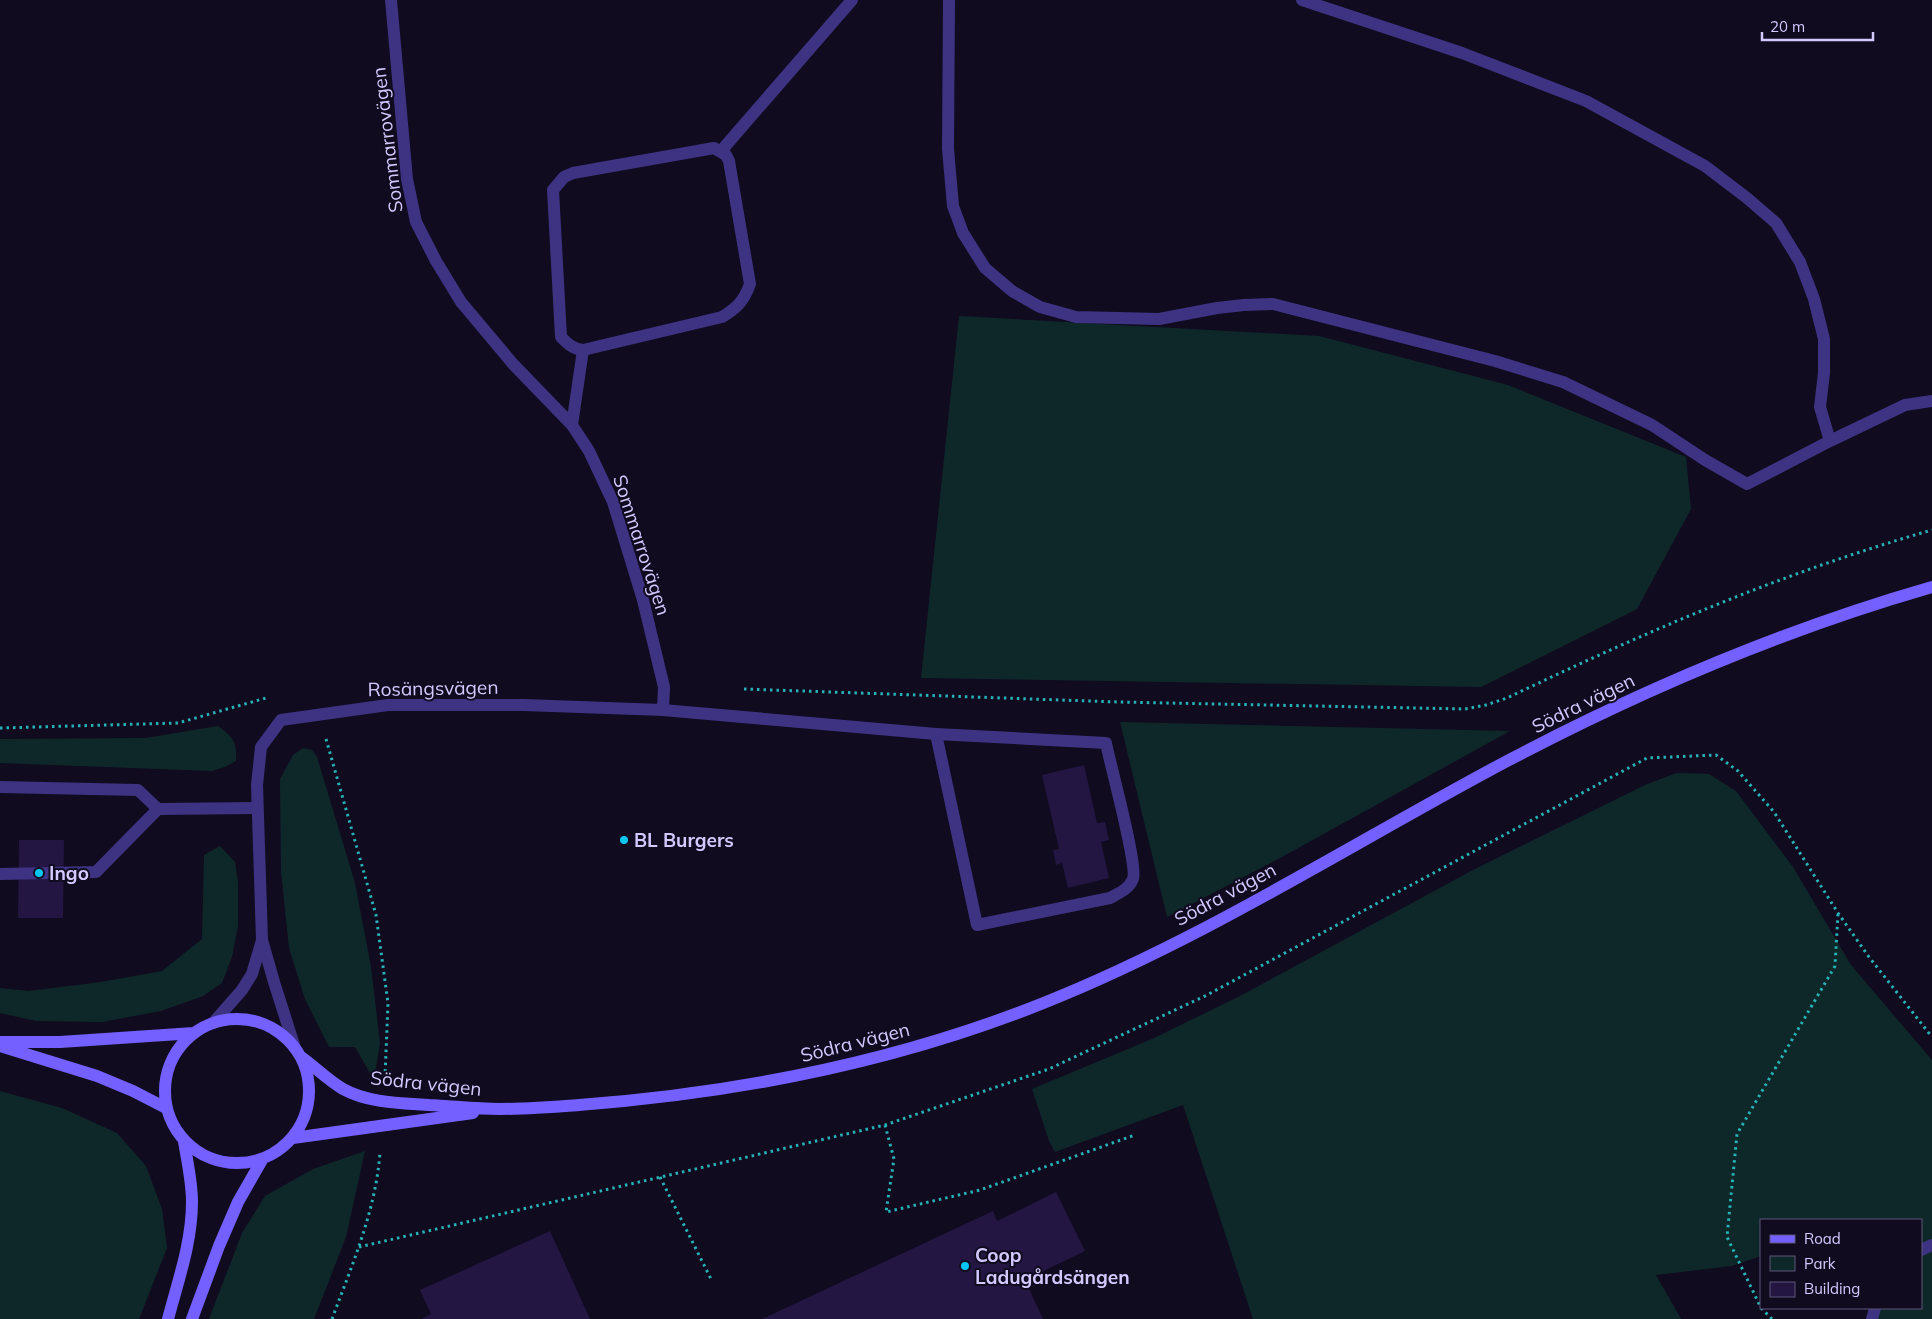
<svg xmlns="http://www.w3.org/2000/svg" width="1932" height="1319" viewBox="0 0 1932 1319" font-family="Mulish,sans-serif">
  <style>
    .green { fill: #0e282a }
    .building { fill: #231642 }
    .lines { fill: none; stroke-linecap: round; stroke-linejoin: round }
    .path { stroke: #25b3b7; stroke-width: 3; stroke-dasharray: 2.5 4; stroke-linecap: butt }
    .lane { stroke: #3d3382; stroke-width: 12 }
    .street { stroke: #3d3382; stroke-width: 12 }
    .secondary { stroke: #7360ff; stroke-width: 12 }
    .poi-dot { fill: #00c6f4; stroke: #100b1f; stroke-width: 2 }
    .labels { text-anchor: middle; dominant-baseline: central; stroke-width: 4; stroke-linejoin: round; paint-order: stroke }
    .street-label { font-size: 19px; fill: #d4c9ff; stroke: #100b1f }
    .poi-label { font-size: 19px; font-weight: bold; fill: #d4c9ff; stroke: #100b1f; text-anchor: start }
  </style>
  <rect width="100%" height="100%" fill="#100b1f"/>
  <path class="green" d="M959 316 1319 336 1508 385 1686 457 1691 509 1637 609 1481 687 921 678Z
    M1120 722 1510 731 1282 857 1167 917Z
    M218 726C233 737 237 741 236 761L225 767 212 771 0 763V739L146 738Z
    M303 748 312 750 317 757 355 883 371 967 380 1043 374 1080 355 1047H329L305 999 289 948 281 871 280 779 293 755Z
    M1677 773 1709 774 1736 791 1793 867 1851 965 1932 1060V1319H1874L1873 1308H1921V1220H1761V1256L1732 1266 1656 1275 1681 1319H1253L1183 1105 1055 1152 1049 1141 1032 1089 1152 1039 1240 996 1473 870 1647 784Z
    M220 846 235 862 238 882V926L232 957 222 983 203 996 161 1011 102 1022 36 1021 0 1013V988L29 991 101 982 162 971 202 939 204 855Z
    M0 1091 62 1108 117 1133 146 1166 162 1209 167 1248 139 1319H0Z
    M365 1151 346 1237 314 1319H209L242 1233 265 1196 313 1169Z"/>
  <path class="building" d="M1084 765 1097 823 1105 822 1109 840 1101 842 1109 878 1068 888 1062 863 1056 865 1053 850 1059 849 1042 775Z
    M19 840H64L63 918H18Z
    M1056 1192 1085 1251 1025 1280 1043 1319H762L993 1211 997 1221Z
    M550 1231 590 1319H421L431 1314 420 1290Z"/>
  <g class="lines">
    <path class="path" d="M744 689 1118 702 1465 709 1486 705 1507 698C1645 632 1784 572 1932 530
      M0 728 178 723 266 698
      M326 739 376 915 388 1003 385 1077
      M885 1125 894 1159 886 1212 980 1190 1135 1135
      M660 1177 711 1279
      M359 1247 885 1125 1049 1069 1207 995 1647 758 1716 755 1738 771 1774 812 1838 913 1869 957 1932 1037
      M332 1319C352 1265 376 1210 380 1152
      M1772 1319 1761 1308 1727 1237 1737 1134 1835 966 1838 914"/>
    <path class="lane" d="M391 0 407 179 416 222 436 261 461 302 513 364 572 425 589 451 613 502 643 600 664 687
      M949 0 948 149 953 206 963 233 985 268 1012 291 1040 307 1076 317 1159 319 1217 308 1244 305 1273 304 1495 361 1563 382 1652 425 1705 460 1747 484 1830 441 1905 405 1932 401
      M1302 0 1462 53 1586 101 1705 166 1747 198 1776 223 1800 262 1814 299 1824 339V373L1820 407 1830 441
      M714 148 726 155 729 161 750 284C744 301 737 308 722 317L583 350C573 349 568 344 561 337L553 190 564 177 573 173Z
      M721 151 852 0
      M572 425 583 350
      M936 734 1106 743C1110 764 1138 865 1133 879 1129 889 1119 893 1110 898L977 925Z
      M0 787 138 790 158 809 257 808
      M0 874 96 872 158 809
      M1921 1250 1932 1245
      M1872 1319 1875 1308"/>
    <path class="street" d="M664 687 663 710 936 734
      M213 1023 242 990 252 974 262 940
      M295 1048 274 982 262 940 257 785 261 747 281 720 388 705H524L663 710"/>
    <path class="secondary" d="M165 1091a72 72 0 1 1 144 0a72 72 0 1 1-144 0Z
      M0 1042H60L194 1033
      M0 1046 97 1076 133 1091 166 1108
      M301 1057C315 1067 328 1080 343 1089 368 1103 401 1103 429 1105 452 1106 476 1109 499 1109 526 1109 552 1107 579 1105 737 1093 893 1063 1041 1004 1205 939 1354 842 1509 760 1644 689 1786 629 1932 587
      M293 1138 473 1113
      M168 1319C178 1281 192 1242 192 1202 192 1181 187 1161 184 1141
      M192 1319 219 1246 238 1202 262 1160"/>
  </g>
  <g class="poi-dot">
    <circle cx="624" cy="840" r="5"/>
    <circle cx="39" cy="873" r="5"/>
    <circle cx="965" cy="1266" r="5"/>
  </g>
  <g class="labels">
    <g class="street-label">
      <text transform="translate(387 140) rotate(-97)">Sommarrovägen</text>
      <text transform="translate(642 545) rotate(72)">Sommarrovägen</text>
      <text transform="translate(433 688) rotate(-1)">Rosängsvägen</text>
      <text transform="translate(1583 703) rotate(-26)">Södra vägen</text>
      <text transform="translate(1225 894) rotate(-28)">Södra vägen</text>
      <text transform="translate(855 1042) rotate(-14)">Södra vägen</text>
      <text transform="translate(426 1083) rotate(6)">Södra vägen</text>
    </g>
    <g class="poi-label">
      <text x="634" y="840">BL Burgers</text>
      <text x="49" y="873">Ingo</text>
      <text x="975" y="1255">Coop<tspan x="975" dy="22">Ladugårdsängen</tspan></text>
    </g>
  </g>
  <rect x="1760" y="1219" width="162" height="90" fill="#100b1f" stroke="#5e5779"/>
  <rect x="1770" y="1235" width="25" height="8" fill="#7360ff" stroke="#5e5779"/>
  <text x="1804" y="1244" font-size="15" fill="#d4c9ff">Road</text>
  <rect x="1770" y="1256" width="25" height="15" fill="#0e282a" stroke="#5e5779"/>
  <text x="1804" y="1269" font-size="15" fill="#d4c9ff">Park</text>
  <rect x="1770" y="1282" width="25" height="15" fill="#231642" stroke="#5e5779"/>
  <text x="1804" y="1294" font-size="15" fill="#d4c9ff">Building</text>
  <path d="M1762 32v8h111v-8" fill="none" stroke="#d4c9ff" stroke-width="2.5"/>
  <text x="1770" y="32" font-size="15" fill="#d4c9ff" stroke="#100b1f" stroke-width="4" paint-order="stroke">20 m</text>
</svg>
